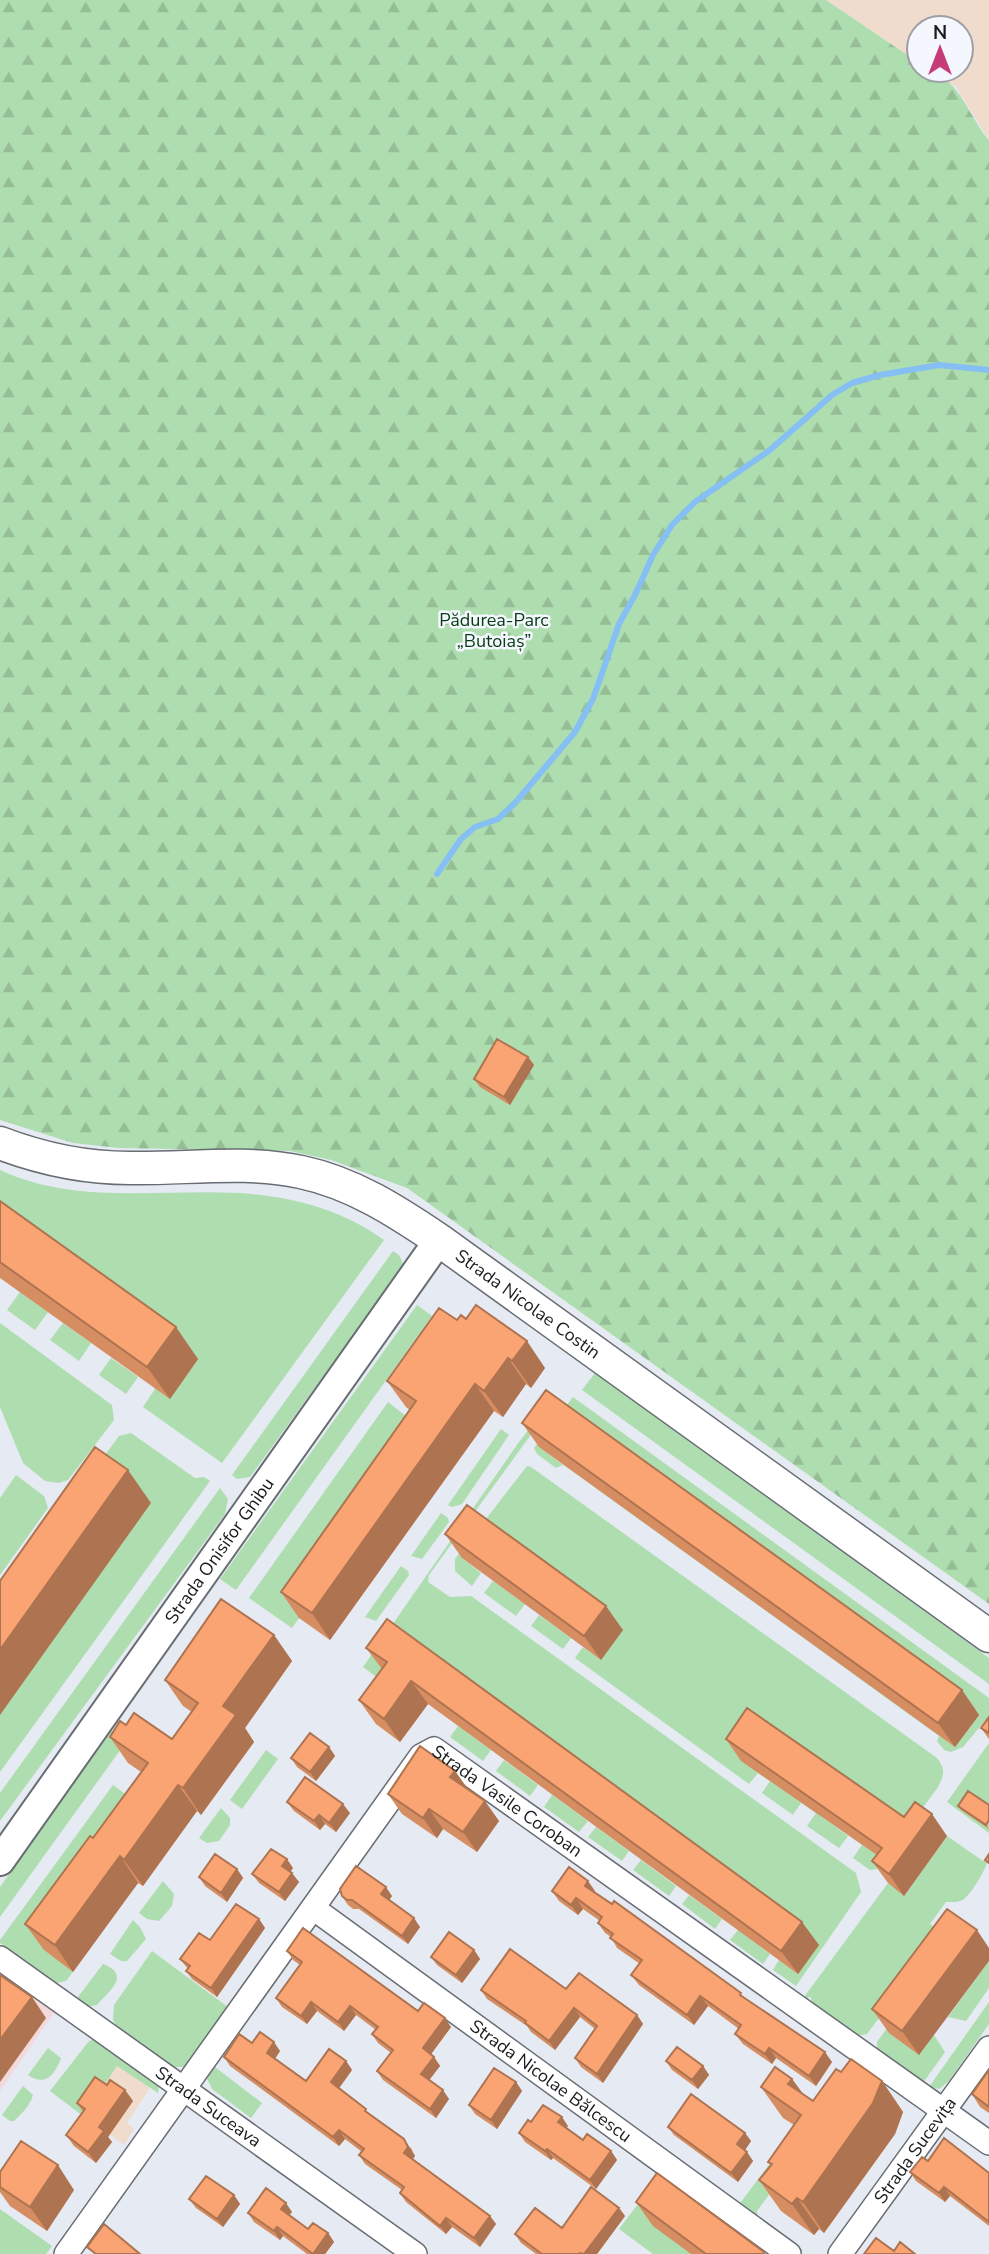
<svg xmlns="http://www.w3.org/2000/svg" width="989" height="2254" viewBox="0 0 989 2254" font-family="'Nunito Sans',sans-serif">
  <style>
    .commercial { fill: #f3d9dc }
    .industrial { fill: #f0dccd }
    .green { fill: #aeddaf }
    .forest { fill: url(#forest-firs) }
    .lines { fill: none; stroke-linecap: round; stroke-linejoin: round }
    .stream { stroke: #85bff3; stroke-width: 6 }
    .minor-casing { stroke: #686c73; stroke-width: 26 }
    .tertiary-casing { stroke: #686c73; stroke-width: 32 }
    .secondary-casing { stroke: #686c73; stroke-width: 35 }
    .minor { stroke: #fff; stroke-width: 23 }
    .tertiary { stroke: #fff; stroke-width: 28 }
    .secondary { stroke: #fff; stroke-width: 32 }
    .wall { fill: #d68d62 }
    .shaded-wall { fill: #ae7350 }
    .building { fill: #f9a472; stroke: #ae7350; stroke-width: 2 }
    .labels { text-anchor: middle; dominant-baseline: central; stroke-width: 5; stroke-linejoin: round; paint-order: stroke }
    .park-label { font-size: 18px; fill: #073d11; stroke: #f4f7fe }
    .street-label { font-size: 18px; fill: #1a1b1e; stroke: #f4f7fe }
  </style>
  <defs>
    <pattern id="forest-firs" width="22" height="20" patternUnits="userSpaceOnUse" patternTransform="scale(1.75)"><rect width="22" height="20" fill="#aeddaf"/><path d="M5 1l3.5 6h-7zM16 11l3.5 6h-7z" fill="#95bd96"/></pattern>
  </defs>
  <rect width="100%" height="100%" fill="#e6eaf3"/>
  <path class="commercial" d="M0 1971 56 2010 0 2091Z"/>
  <path class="industrial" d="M826 0H989V140L956 87 930 70H961V28H919V63Z
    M117 2065 150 2088 127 2123 134 2129 124 2145 83 2116Z"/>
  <path class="green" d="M0 1170C75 1205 159 1189 238 1193 291 1196 341 1209 384 1240L222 1463 143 1407 155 1389 0 1217Z
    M393 1251 399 1255 404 1265 250 1477 237 1479 232 1475Z
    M20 1292 48 1312 35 1330 7 1310Z
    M417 1305 432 1316 236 1590 220 1579Z
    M0 1323 112 1405 114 1420 68 1480 59 1483 45 1481 23 1463 0 1407Z
    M63 1323 91 1343 79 1361 50 1340Z
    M111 1358 138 1377 126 1394 99 1375Z
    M595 1373 989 1658V1684L582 1390Z
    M573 1397 989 1698V1716L963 1747 951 1752 944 1750 937 1741 939 1736 539 1447 563 1465 556 1468 537 1454 534 1448Z
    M553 1398 556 1400 429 1575 428 1582 450 1597 471 1596 856 1873 861 1892 796 1986 773 1970 779 1960 404 1643 396 1692 363 1667 519 1442Z
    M388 1402 430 1435 292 1628 249 1598Z
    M501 1429 509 1435 462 1504 452 1507 448 1505Z
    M131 1433 195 1478 204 1477 210 1481 0 1772V1715L94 1470 119 1436Z
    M527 1466 531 1467 937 1758C946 1770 944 1775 938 1787L878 1869 870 1870 853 1858 862 1845 881 1858 758 1773 749 1784 575 1658 583 1647 601 1660 622 1630 462 1558 481 1573 472 1586 455 1571V1559Z
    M16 1475 44 1496 48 1508 0 1575V1498Z
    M220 1488 228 1499 225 1514 0 1821V1793Z
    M441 1513 448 1518 449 1522 422 1559 411 1556Z
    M401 1566 408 1571 409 1575 376 1621 365 1617Z
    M493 1581 525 1604 516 1616 484 1593Z
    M539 1615 571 1638 563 1649 531 1626Z
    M458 1726 491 1750 483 1761 450 1737Z
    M111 1731 126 1742 0 1917V1887Z
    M989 1743V1833L947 1802Z
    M266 1750 278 1759 242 1809 230 1800Z
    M504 1760 538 1785 530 1796 496 1771Z
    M770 1781 801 1803 793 1815 762 1793Z
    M113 1785 135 1801 44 1950 73 1972 66 1981 57 1983 51 1980 0 1943V1940Z
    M552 1795 588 1821 579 1832 544 1807Z
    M221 1808 230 1818V1825L219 1841 207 1843 199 1838Z
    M816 1813 848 1836 839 1848 807 1826Z
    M596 1827 629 1851 622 1861 588 1837Z
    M947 1836 983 1861 989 1854C989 1865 973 1892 964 1899 959 1903 952 1902 946 1902L930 1924 943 1933 867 2034 856 2036 814 2007 810 1996 805 2002 804 1997 888 1883 905 1895Z
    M641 1860 676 1886 669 1896 633 1870Z
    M163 1881 174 1894 172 1906 159 1921 147 1919 139 1913Z
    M689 1895 722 1919 715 1929 682 1904Z
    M133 1920 140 1927 146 1939 127 1961H121L110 1954Z
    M738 1930 770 1954 763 1964 730 1940Z
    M152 1951 228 2007 187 2067H173L117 2027 113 2020 114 2005Z
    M989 1961V1988L966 2021 948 2017Z
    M103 1964C132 1975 109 1991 97 2005L87 2007 78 2000V1997Z
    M275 1974 280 1976 215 2067 262 2103 251 2118 212 2089 205 2074Z
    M989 2002V2024L949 2081 939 2089 929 2087Z
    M894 2018 934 2035 945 2052 920 2087 877 2052V2042Z
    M95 2039 159 2085 158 2093 117 2066 83 2116 50 2091 89 2041Z
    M48 2048 61 2058C55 2075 45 2087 28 2075Z
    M23 2086 33 2095C30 2106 22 2113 14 2121H10L2 2115Z
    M785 2143 780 2180 757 2211 758 2217 803 2250 801 2252 738 2206Z
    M664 2170 775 2254H653L619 2229Z
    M0 2209 52 2246 46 2254H0Z"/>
  <path class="forest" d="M0 0H826L919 63V70C957 70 968 116 989 140V1604L407 1188 331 1160 290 1151 119 1148 73 1143 0 1120Z"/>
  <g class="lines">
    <path class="stream" d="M437 874 461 839 475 827 498 819 515 803 575 732 593 699 619 624 635 595 653 555 672 525 695 502 770 450 832 395 852 383 880 375 939 365 989 370"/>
    <g class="minor-casing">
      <g id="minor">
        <path id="s1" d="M313 1908 789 2254"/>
        <path id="s2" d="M0 1958 415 2254"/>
        <path id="s3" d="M66 2254 421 1756 434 1749 989 2143"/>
        <path id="s4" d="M840 2254 989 2048"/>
      </g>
    </g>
    <g class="tertiary-casing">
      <g id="tertiary">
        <path id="s5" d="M0 1861 439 1240"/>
      </g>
    </g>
    <g class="secondary-casing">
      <g id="secondary">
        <path id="s6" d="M0 1143C42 1159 85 1168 130 1168 187 1169 246 1160 301 1172 353 1183 396 1211 439 1240L989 1636"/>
      </g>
    </g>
    <use href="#minor" class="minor"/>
    <use href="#tertiary" class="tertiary"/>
    <use href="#secondary" class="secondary"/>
  </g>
  <path class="wall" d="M528 1057 534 1065 510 1105 480 1087 474 1079Z
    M0 1201 198 1359 170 1399 0 1278Z
    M457 1320 545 1368 531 1388 526 1384 503 1417 494 1411 330 1640 299 1618 281 1592 410 1410 406 1407 387 1381Z
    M522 1423 962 1690 979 1715 955 1747 539 1447Z
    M445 1534 623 1630 601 1660 462 1558Z
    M274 1635 292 1661 245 1728 254 1742 201 1815 197 1811 143 1886 138 1883 73 1972 44 1950 25 1924 93 1838 141 1772 128 1763 110 1737 126 1725 172 1739 192 1712 183 1706 165 1680Z
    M366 1648 819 1945 798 1974 428 1704 400 1742 376 1724 359 1700 382 1669Z
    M989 1717V1739L981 1728Z
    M726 1739 904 1817 947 1836 904 1896 888 1883 872 1861 877 1855 741 1761Z
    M329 1747 335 1756 316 1781 297 1767 291 1758Z
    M455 1771 468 1789 499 1821 477 1852 443 1829 437 1838 402 1814 388 1794Z
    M968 1791 989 1829 961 1810 958 1806Z
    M287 1802 350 1813 336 1832 325 1824 320 1830 294 1811Z
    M293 1868 290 1872 299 1882 285 1901 259 1883 252 1874Z
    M237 1869 243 1878 227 1902 205 1886 199 1877Z
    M552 1891H595L594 1892 745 1999 832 2062 816 2086 776 2058 772 2064 743 2044 735 2034 739 2029 708 2006 694 2025 639 1985 631 1975 640 1964 617 1948 611 1937 605 1933 598 1923 600 1921 583 1909 578 1915 559 1901Z
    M342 1896H392L389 1900 420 1927 408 1944 359 1909H353L348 1905Z
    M259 1919 265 1928 217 1997 192 1979 186 1971 188 1969 180 1959 210 1940Z
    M989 1948 919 2055 889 2033 872 2009Z
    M474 1950 480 1959 462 1983 437 1965 431 1957Z
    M287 1951 418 2011 451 2027 431 2054 434 2057 440 2066 429 2080 449 2099 436 2118 383 2080 377 2071 391 2053 378 2043 372 2034 376 2030 356 2015 344 2031 317 2011 307 2024 282 2007 276 1998 300 1965 293 1960Z
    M566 1989 637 2015 643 2024 603 2083 581 2067 575 2058 595 2029 580 2017 555 2050 531 2032 527 2026 487 1999 481 1990Z
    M252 2043 280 2051 275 2059 306 2081 346 2061 352 2070 339 2088 411 2148 415 2156 413 2159 490 2216 496 2224 480 2247 452 2227 446 2234 406 2202 400 2193 402 2190 365 2164 359 2155 362 2152 345 2139 339 2146 230 2066 224 2057Z
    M666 2061 703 2066 709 2075 698 2089 672 2070Z
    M989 2070V2113L980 2107 972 2094Z
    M841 2072 882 2081 903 2112 895 2134 824 2233 819 2229 814 2235 781 2211 759 2180 771 2165 768 2162 794 2125 783 2118 761 2087 792 2079 804 2095 813 2101Z
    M516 2082 522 2091 497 2129 475 2114 469 2105Z
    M107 2085 125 2090 133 2101 108 2137 112 2142 96 2163 74 2146 66 2135 83 2112 77 2103Z
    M531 2122 568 2126 566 2128 583 2140 611 2151 617 2160 596 2189 553 2158 551 2160 525 2142 519 2133Z
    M668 2127 745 2133 751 2141 745 2150 753 2161 738 2182 674 2135Z
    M928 2161 989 2173V2226L950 2196 945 2202 916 2181 910 2172Z
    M0 2172 74 2190 47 2231 10 2206 0 2192Z
    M234 2195 240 2204 223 2227 196 2208 189 2199Z
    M636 2202 764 2252 765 2254H691L653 2226Z
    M619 2208 625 2216 597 2254H536L521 2243 515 2234 562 2228Z
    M292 2212 289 2215 308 2229 328 2233 334 2242 325 2254H307L283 2236 280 2240 254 2222 248 2213Z"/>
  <path class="shaded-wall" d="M528 1057 534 1065 510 1105 504 1097Z
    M176 1327 198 1359 170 1399 147 1367Z
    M527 1341 545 1368 531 1388 512 1361Z
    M508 1358 526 1384 503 1417 484 1391Z
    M475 1384 494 1411 330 1640 312 1613Z
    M128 1470 151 1503 0 1715V1650Z
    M606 1606 623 1630 601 1660 584 1636Z
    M274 1635 292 1661 245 1728 254 1742 201 1815 183 1788 223 1706Z
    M411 1681 428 1704 400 1742 384 1719Z
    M962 1690 979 1715 955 1747 938 1723Z
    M329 1747 335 1756 316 1781 310 1772Z
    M455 1771 469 1791 450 1777Z
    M178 1785 197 1811 143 1886 124 1860Z
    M485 1801 499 1821 477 1852 463 1832Z
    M343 1804 350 1813 336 1832 329 1823Z
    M429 1809 443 1829 437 1838 423 1818Z
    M932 1814 947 1836 904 1896 889 1874Z
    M319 1815 325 1824 320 1830 314 1821Z
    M120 1856 138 1883 73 1972 55 1945Z
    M287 1859 293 1868 288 1875 282 1866Z
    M237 1869 243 1878 227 1902 221 1893Z
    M292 1873 299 1882 285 1901 279 1892Z
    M588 1881 595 1891 592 1896 585 1886Z
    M386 1887 392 1896 387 1903 381 1894Z
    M576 1898 583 1909 578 1915 571 1905Z
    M414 1918 420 1927 408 1944 402 1936Z
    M259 1919 265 1928 217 1997 211 1988Z
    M802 1922 819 1945 798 1974 781 1951Z
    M977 1930 989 1948V1961L919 2055 902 2031Z
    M474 1950 480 1959 462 1983 456 1975Z
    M700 1996 708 2006 694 2025 687 2015Z
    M32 1997 46 2018 0 2082V2040Z
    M311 2002 317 2011 307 2024 301 2016Z
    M350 2006 356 2015 344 2031 338 2022Z
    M574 2008 580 2017 555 2050 549 2041Z
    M637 2015 643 2024 603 2083 597 2074Z
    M445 2018 451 2027 429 2057 423 2048Z
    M274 2042 280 2051 273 2061 267 2053Z
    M769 2048 776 2058 772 2064 765 2054Z
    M825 2052 832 2062 816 2086 809 2076Z
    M434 2057 440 2066 427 2083 421 2074Z
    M346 2061 352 2070 337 2091 331 2082Z
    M703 2066 709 2075 698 2089 692 2080Z
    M792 2079 814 2109 788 2084Z
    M882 2081 903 2112 895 2134 824 2233 803 2202Z
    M516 2082 522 2091 497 2129 491 2120Z
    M125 2090 133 2101 108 2137 112 2142 96 2163 88 2152 99 2127Z
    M443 2090 449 2099 436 2118 430 2109Z
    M562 2117 568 2126 564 2131 558 2122Z
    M339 2130 345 2139 339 2146 333 2137Z
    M745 2133 751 2141 743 2153 737 2144Z
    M404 2139 415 2156 411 2161 404 2153Z
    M547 2149 553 2158 551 2160 545 2151Z
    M611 2151 617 2160 596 2189 590 2180Z
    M747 2152 753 2161 738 2182 731 2173Z
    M58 2165 74 2190 47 2231 30 2207Z
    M944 2187 950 2196 945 2202 939 2193Z
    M234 2195 240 2204 223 2227 217 2219Z
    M797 2198 819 2229 814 2235 792 2204Z
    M286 2203 292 2212 287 2218 281 2209Z
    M619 2208 625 2216 597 2254H584Z
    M490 2216 496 2224 480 2247 474 2238Z
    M446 2218 452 2227 446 2234 440 2226Z
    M277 2227 283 2236 280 2240 274 2231Z
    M328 2233 334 2242 325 2254H313Z"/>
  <path class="building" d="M497 1039 528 1057 504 1097 474 1079Z
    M0 1201 176 1327 147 1367 0 1262Z
    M476 1305 527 1341 512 1361 508 1358 484 1391 475 1384 312 1613 281 1592 416 1401 387 1381 439 1308 457 1320 461 1315 466 1319Z
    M546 1390 962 1690 938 1723 522 1423Z
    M95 1447 128 1470 0 1650V1581Z
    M467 1505 606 1606 584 1636 445 1534Z
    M221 1599 274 1635 223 1706 236 1715 183 1788 178 1785 124 1860 120 1856 55 1945 25 1924 90 1836 93 1838 148 1763 110 1737 120 1721 126 1725 134 1713 172 1739 198 1703 165 1680Z
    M387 1619 802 1922 781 1951 411 1681 384 1719 359 1700 387 1662 366 1648Z
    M747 1708 904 1817 915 1802 932 1814 889 1874 872 1861 882 1848 726 1739Z
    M989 1717V1733L981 1728Z
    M310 1733 329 1747 310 1772 291 1758Z
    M420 1746 455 1771 450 1777 485 1801 463 1832 429 1809 423 1818 388 1794Z
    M305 1777 343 1804 329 1823 319 1815 314 1821 287 1802Z
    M968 1791 989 1805V1820L986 1825 958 1806Z
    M271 1849 287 1859 282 1866 292 1873 279 1892 252 1874Z
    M215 1854 237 1869 221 1893 199 1877Z
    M989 1854V1863L985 1860Z
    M356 1866 386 1887 381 1894 414 1918 402 1936 352 1900H347L342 1896 340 1889Z
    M569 1867 588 1881 585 1886 612 1904 614 1901 741 1993 740 1995 825 2052 809 2076 769 2048 765 2054 735 2034 741 2025 700 1996 687 2015 631 1975 642 1960 610 1938 613 1934 598 1923 602 1917 576 1898 571 1905 552 1891Z
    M236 1904 259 1919 211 1988 186 1971 190 1966 180 1959 199 1933 210 1940Z
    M947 1909 977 1930 902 2031 872 2009Z
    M303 1928 418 2011 424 2003 445 2018 423 2048 434 2057 421 2074 443 2090 430 2109 377 2071 393 2050 372 2034 378 2027 350 2006 338 2022 311 2002 301 2016 276 1998 302 1962 287 1951Z
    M449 1932 474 1950 456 1975 431 1957Z
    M510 1949 566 1989 579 1973 637 2015 597 2074 575 2058 597 2026 574 2008 549 2041 525 2023 526 2021 481 1990Z
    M0 1975 32 1997 0 2040Z
    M260 2032 274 2042 267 2053 306 2081 329 2049 346 2061 331 2082 366 2109 365 2111 404 2139 408 2147 404 2153 490 2216 474 2238 446 2218 440 2226 400 2193 404 2187 359 2155 364 2149 339 2130 333 2137 224 2057 239 2034 252 2043Z
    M677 2047 703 2066 692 2080 666 2061Z
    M851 2059 882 2081 873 2103 803 2202 797 2198 792 2204 759 2180 772 2164 768 2162 801 2115 761 2087 775 2067 792 2079 788 2084 813 2101 836 2069 841 2072Z
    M494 2068 516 2082 491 2120 469 2105Z
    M989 2070V2107L972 2094Z
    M95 2077 107 2085 110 2080 125 2090 99 2127 104 2131 88 2152 66 2135 85 2109 77 2103Z
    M691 2094 745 2133 737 2144 747 2152 731 2173 668 2127Z
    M543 2105 562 2117 558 2122 583 2140 587 2134 611 2151 590 2180 547 2149 545 2151 519 2133 528 2120 531 2122Z
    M944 2138 989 2173V2222L944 2187 939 2193 910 2172 922 2157 928 2161Z
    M21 2141 58 2165 30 2207 0 2187V2172Z
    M657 2173 764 2252 763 2254H706L636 2202Z
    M206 2176 234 2195 217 2219 189 2199Z
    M591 2187 619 2208 584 2254 580 2253 579 2254H542L515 2234 535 2208 562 2228Z
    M266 2188 286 2203 281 2209 308 2229 313 2223 328 2233 313 2254 277 2227 274 2231 248 2213Z
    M104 2224 140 2254H96L87 2247Z
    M876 2238 894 2251 900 2242 915 2254H864Z"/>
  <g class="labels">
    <g class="park-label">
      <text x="494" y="620">Pădurea-Parc<tspan x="494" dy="21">„Butoiaș”</tspan></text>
    </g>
    <g class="street-label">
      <text stroke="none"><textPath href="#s6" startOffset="569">Strada Nicolae Costin</textPath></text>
      <text stroke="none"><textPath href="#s5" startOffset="380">Strada Onisifor Ghibu</textPath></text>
      <text stroke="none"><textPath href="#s3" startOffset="716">Strada Vasile Coroban</textPath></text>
      <text stroke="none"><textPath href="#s1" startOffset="294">Strada Nicolae Bălcescu</textPath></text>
      <text stroke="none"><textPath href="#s2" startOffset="256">Strada Suceava</textPath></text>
      <text stroke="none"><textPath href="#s4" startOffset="128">Strada Sucevița</textPath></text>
    </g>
  </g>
  <g transform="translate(940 49)"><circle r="33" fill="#f4f7fe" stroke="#9d9fa4" stroke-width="2"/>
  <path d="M0-5L12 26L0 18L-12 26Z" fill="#c53c79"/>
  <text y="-10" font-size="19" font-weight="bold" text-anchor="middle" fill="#1a1b1e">N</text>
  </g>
</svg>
